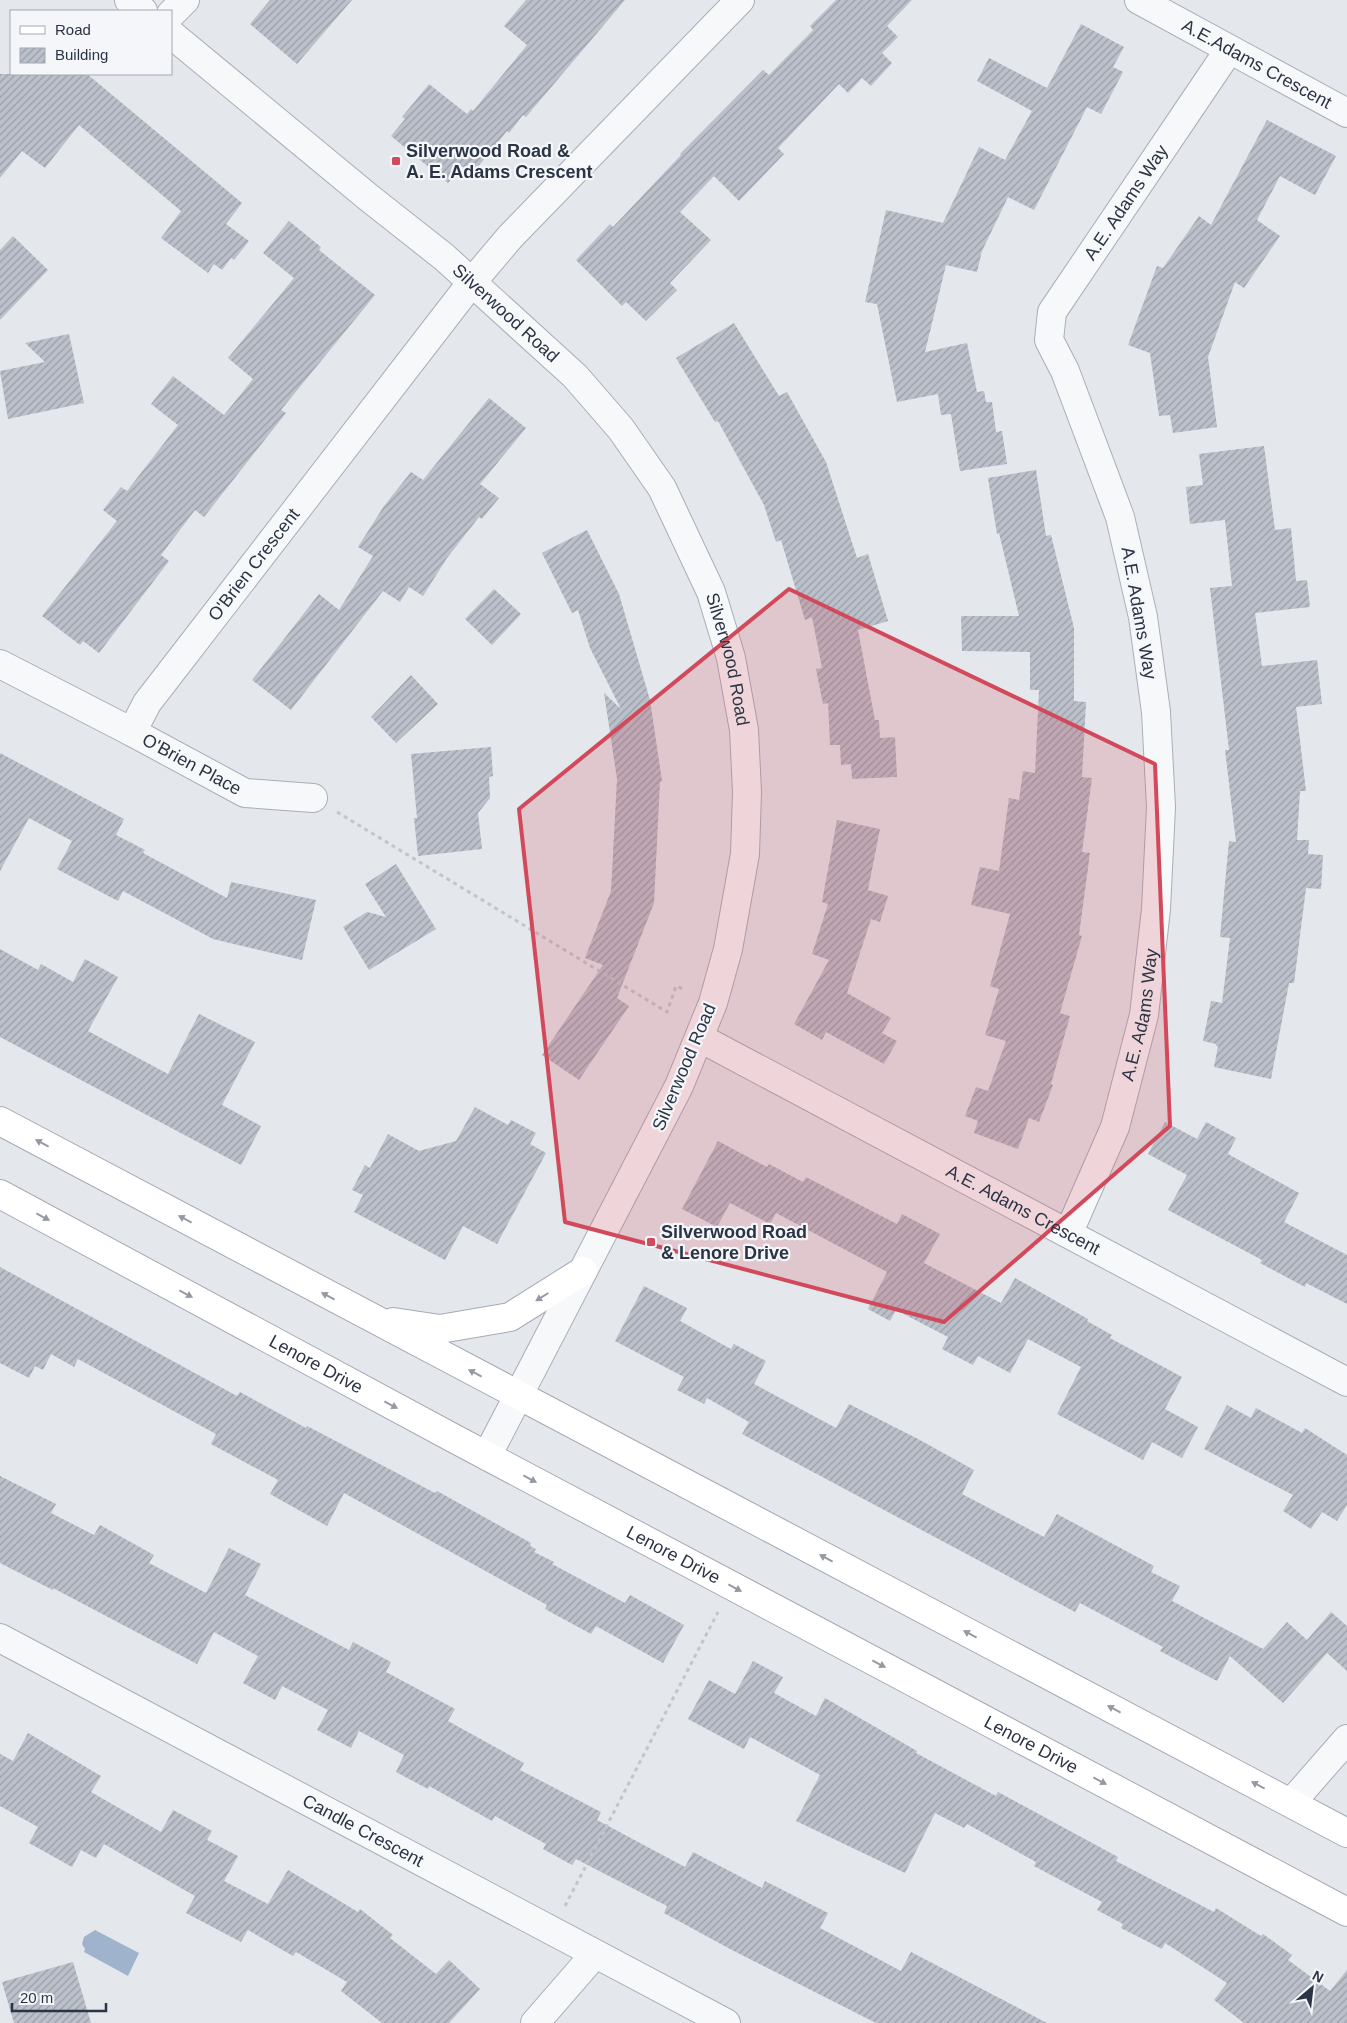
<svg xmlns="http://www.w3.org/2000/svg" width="1347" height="2023" viewBox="0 0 1347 2023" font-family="Helvetica,sans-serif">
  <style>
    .water { fill: #9fb4cc }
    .building { fill: url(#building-hatch) }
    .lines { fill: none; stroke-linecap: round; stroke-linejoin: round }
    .minor-casing { stroke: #a9aeb7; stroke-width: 30 }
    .major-casing { stroke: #a3abb8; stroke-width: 30 }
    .path { stroke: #c2c5cb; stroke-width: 3; stroke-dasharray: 4 4; stroke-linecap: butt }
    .minor { stroke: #f7f8fa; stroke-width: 28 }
    .major { stroke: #fff; stroke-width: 28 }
    .oneway { fill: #959aa2 }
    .marked { fill: #d1495b; fill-opacity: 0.2; stroke: #d1495b; stroke-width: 4; stroke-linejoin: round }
    .poi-dot { fill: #d1495b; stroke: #f4f6f9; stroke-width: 2 }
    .labels { text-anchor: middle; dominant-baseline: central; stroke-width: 4.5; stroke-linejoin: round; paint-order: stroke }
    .street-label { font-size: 18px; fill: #2b3445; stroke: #f4f6f9 }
    .poi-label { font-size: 18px; font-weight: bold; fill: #2b3445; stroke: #f4f6f9; text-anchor: start }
  </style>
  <defs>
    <pattern id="building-hatch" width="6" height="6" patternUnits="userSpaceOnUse" patternTransform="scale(1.25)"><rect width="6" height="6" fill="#bbc0ca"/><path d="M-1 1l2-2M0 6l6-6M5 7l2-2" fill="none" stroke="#989da6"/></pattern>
  </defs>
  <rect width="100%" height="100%" fill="#e4e7ec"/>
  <path class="water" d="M95 1930 139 1953 128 1976 84 1952 85 1949 82 1944 84 1937Z"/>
  <path class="building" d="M270 0H352L297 64 250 24Z
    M526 0H625L526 117 523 115 509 133 507 131 472 174 462 166 448 183 391 136 405 119 402 117 429 84 467 114 471 109 473 111 527 45 504 26Z
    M836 0H912L887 26 898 37 882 53 892 63 871 86 862 78 848 93 839 84 778 148 784 154 739 201 714 176 680 212 711 240 670 283 677 290 646 321 626 302 622 306 576 260 610 224 613 227 681 155 680 154 763 70 769 75 813 30 810 26Z
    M1081 24 1124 47 1113 67 1123 72 1101 114 1087 107 1034 210 1008 197 982 251 977 272 946 265 925 352 967 343 977 392 984 391 986 402H992L996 432 1002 431 1007 464 960 471 951 414 941 415 938 394 897 402 877 304 865 302 886 210 943 223 979 147 1005 160 1032 111 977 81 989 58 1047 88Z
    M0 74H87L242 203 226 224 249 241 234 260 231 258 222 270 214 264 208 273 161 238 181 211 79 125 45 168 22 151 0 178Z
    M1267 120 1336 156 1315 195 1280 176 1257 220 1280 236 1244 288 1235 282 1208 357 1217 427 1173 433 1170 415 1159 416 1150 353 1128 345 1157 266 1163 268 1199 216 1211 225Z
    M289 221 321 247 319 250 375 295 281 410 286 413 204 517 195 510 161 555 169 561 99 653 83 641 80 645 42 616 117 521 103 510 121 487 127 491 178 425 151 404 173 376 224 415 253 379 228 358 294 278 263 253Z
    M13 236 48 270 0 320V250Z
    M734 323 779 396 787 392 826 462 857 558 868 554 888 621 858 630 875 720H879L880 738 895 737 897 777 852 779 851 764 841 765 840 745H830L828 703 823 704 816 669 822 668 812 617 805 620 781 540 776 542 764 505 718 421 715 422 676 358Z
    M69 334 84 403 8 419 0 371 45 362 25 343Z
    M489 398 526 428 480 484 499 498 482 519 479 517 447 558 423 596 409 587 400 602 383 591 291 710 252 680 319 594 339 610 373 556 358 547 384 506 411 472 423 480Z
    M1264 446 1275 530 1291 528 1296 581 1307 580 1310 607 1255 613 1262 666 1317 660 1322 704 1296 707 1306 791H1300L1297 840H1309L1308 854 1323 855 1321 889 1306 888 1294 983H1289L1271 1079 1214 1067 1218 1046H1216V1044L1203 1041 1211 1001 1222 1003 1230 938 1220 937 1229 841 1236 842 1225 750H1229L1210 588 1232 586 1225 520 1190 524 1186 487 1203 485 1199 454Z
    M1036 470 1046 536 1051 535 1074 628V701L1086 702 1082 777 1092 778 1082 852 1090 853 1079 935 1082 936 1060 1013 1070 1016 1051 1084 1053 1085 1039 1122 1029 1118 1018 1149 974 1133 978 1121 965 1116 976 1087 988 1091 1006 1041 985 1035 999 989 990 986 1010 914 971 905 980 867 999 871 1009 798 1019 800 1023 771 1035 773 1039 690H1030V652L962 651 961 616H1019L999 533 997 534 988 478Z
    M587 530 619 594 650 700 662 781 660 782 654 903 617 998 629 1006 579 1080 542 1055 603 965 585 958 611 891 617 779 604 693 621 709 590 648 578 610 572 613 542 553Z
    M494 589 521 614 492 645 465 619Z
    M411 675 438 704 396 743 371 717Z
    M491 747 493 776 489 777 490 798 478 813 482 849 418 856 414 818H417L411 754Z
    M0 753 124 819 116 835 145 850 143 853 227 898 231 882 316 900 302 960 213 939 123 891 118 901 57 869 72 841 29 818 0 871Z
    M837 820 880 829 868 890 888 896 880 922 871 919 847 993 891 1018 882 1033 897 1041 884 1064 826 1032 822 1040 794 1024 829 960 812 954 828 904 822 902Z
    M396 864 436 929 369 970 343 927 367 912 386 917 365 884Z
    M0 949 38 970 41 964 73 982 85 959 118 977 88 1031 168 1074 199 1014 255 1042 222 1105 261 1126 241 1165 0 1037Z
    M475 1107 508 1125 511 1120 536 1133 530 1144 546 1153 497 1244 463 1226 445 1260 354 1212 363 1195 352 1190 365 1165 370 1168 388 1134 419 1151 456 1141Z
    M1165 1122 1197 1139 1206 1122 1236 1138 1228 1154 1299 1193 1284 1222 1347 1255V1304L1306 1283 1305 1287 1260 1263 1262 1260 1168 1210 1187 1175 1148 1154Z
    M718 1141 767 1167 769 1164 803 1182 806 1177 897 1224 902 1214 940 1234 924 1263 1001 1303 1015 1278 1088 1319 1087 1321 1112 1335 1110 1338 1182 1377 1165 1409 1198 1427 1182 1458 1152 1442 1143 1460 1057 1414 1081 1367 1028 1339 1010 1373 978 1356 973 1365 942 1349 948 1337 896 1310 890 1321 868 1309 887 1272 776 1213 770 1224 730 1203 717 1227 682 1209Z
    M0 1267 237 1396 240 1392 306 1428 307 1426 435 1493 437 1491 531 1543 530 1546 536 1549 534 1552 554 1562 552 1564 625 1603 630 1595 684 1625 663 1663 596 1626 591 1634 545 1609 547 1605 344 1493 327 1526 270 1494 278 1480 211 1444 216 1434 78 1359 74 1367 51 1354 43 1370 35 1366 29 1378 0 1363Z
    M644 1286 687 1308 680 1321 731 1349 734 1344 766 1361 754 1384 836 1428 849 1404 918 1439 974 1470 962 1494 1044 1537 1057 1514 1154 1566 1151 1572 1180 1586 1172 1601 1263 1649 1287 1622 1307 1640 1331 1612 1347 1626V1671L1327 1653 1283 1703 1230 1656 1217 1681 1160 1651 1163 1647 1080 1603 1075 1612 742 1434 749 1422 707 1398 704 1404 677 1390 684 1377 615 1341Z
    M1227 1405 1251 1418 1256 1408 1302 1433 1305 1428 1347 1455V1505L1337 1521 1322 1512 1311 1529 1283 1511 1293 1495 1204 1449Z
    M0 1476 56 1504 51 1513 94 1535 100 1525 154 1555 149 1563 206 1593 229 1548 261 1564 245 1595 349 1650 353 1642 391 1662 386 1672 455 1709 448 1721 524 1763 520 1770 601 1812 597 1820 685 1867 693 1852 762 1888 765 1881 828 1913 820 1928 901 1971 911 1952 1047 2023H876L730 1949 664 1913 667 1906 576 1859 572 1865 543 1849 546 1844 495 1816 492 1821 429 1786 428 1789 396 1772 404 1755 359 1731 351 1748 317 1730 328 1710 282 1686 275 1700 243 1683 258 1656 214 1632 197 1664 53 1588V1590L0 1563Z
    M753 1661 783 1677 774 1693 816 1716 825 1698 917 1751 916 1753 996 1796 998 1792 1118 1857 1116 1861 1214 1912 1216 1908 1261 1936 1263 1934 1292 1955 1288 1960 1330 1991 1347 1970V2023H1244L1214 2000 1227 1983 1165 1943 1162 1949 1121 1928 1123 1924 1097 1910 1102 1902 1034 1866 1036 1862 967 1824 964 1828 935 1813 905 1873 796 1821 820 1775 750 1737 744 1749 688 1719 709 1680 735 1694Z
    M28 1733 101 1776 91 1792 161 1832 173 1810 212 1831 207 1840 238 1856 224 1881 268 1904 288 1870 358 1912 360 1909 393 1935 390 1938 436 1974 449 1960 480 1989 449 2023H382L341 1991 347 1982 296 1952 293 1956 248 1930 241 1942 186 1913 195 1896 104 1844 96 1858 81 1850 72 1867 29 1843 38 1827 0 1806V1754L13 1761Z
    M73 1962 91 2023H14L2 1982Z"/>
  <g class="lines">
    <g class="minor-casing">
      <g id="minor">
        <path d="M129 0 143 11"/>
        <path id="s1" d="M1139 0 1347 113"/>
        <path d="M171 14 185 0"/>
        <path id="s2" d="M171 34 368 197 444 257 575 376 621 429 662 488 711 592 731 658 744 730 747 792 745 854 728 949 713 1003 679 1086 487 1456"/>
        <path id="s3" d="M0 664 132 732 147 703 472 282 510 237 740 0"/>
        <path id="s4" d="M132 732 245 793 313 798"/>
        <path id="s5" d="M700 1038 1347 1382"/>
        <path id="s6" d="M1069 1232 1115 1127 1144 1015 1156 909 1161 807 1156 712 1143 617 1120 517 1065 371 1049 340 1052 312 1229 50"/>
        <path id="s7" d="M0 1638 726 2023"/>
        <path d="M1291 1803 1347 1739"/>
        <path d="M535 2023 595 1954"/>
      </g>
    </g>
    <g class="major-casing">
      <g id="major">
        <path d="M0 1121 1347 1833"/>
        <path id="s8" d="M0 1194 455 1439 1347 1912"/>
        <path d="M393 1322 440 1329 510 1317 583 1271"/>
      </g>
    </g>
    <path class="path" d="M337 812 667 1012 676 986 685 990
      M565 1906 718 1612"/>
    <use href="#minor" class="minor"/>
    <use href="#major" class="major"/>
  </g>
  <defs><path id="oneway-solid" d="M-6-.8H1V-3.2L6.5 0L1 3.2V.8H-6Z" transform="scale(1.25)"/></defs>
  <g class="oneway">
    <use href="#oneway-solid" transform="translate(42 1143) rotate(-152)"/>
    <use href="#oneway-solid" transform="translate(43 1217) rotate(28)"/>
    <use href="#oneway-solid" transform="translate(185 1219) rotate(-152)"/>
    <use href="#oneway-solid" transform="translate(186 1294) rotate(28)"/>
    <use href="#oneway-solid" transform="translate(328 1296) rotate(-152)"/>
    <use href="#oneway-solid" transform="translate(542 1297) rotate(148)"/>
    <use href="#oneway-solid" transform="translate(475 1373) rotate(-152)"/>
    <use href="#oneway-solid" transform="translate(391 1405) rotate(28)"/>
    <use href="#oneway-solid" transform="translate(530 1479) rotate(28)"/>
    <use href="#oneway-solid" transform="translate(826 1558) rotate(-152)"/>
    <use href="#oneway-solid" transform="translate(735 1588) rotate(28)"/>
    <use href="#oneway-solid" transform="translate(970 1634) rotate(-152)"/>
    <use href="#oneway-solid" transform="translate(879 1664) rotate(28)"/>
    <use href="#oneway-solid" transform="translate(1114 1709) rotate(-152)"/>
    <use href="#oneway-solid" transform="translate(1100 1781) rotate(28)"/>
    <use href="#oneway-solid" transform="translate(1258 1785) rotate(-152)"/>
  </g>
  <path class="marked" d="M789 589 1155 764 1170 1126 944 1322 565 1222 519 809Z"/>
  <g class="poi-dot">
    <rect x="391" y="156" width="10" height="10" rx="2.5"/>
    <rect x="646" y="1237" width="10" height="10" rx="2.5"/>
  </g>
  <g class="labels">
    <g class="street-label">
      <text stroke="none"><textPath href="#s1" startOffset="134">A.E.Adams Crescent</textPath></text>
      <text stroke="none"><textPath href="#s6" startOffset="1084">A.E. Adams Way</textPath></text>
      <text stroke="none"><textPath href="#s2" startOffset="436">Silverwood Road</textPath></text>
      <text stroke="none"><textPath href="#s3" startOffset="356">O'Brien Crescent</textPath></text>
      <text transform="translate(1139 613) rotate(80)">A.E. Adams Way</text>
      <text stroke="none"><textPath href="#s2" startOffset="856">Silverwood Road</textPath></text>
      <text stroke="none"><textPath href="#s4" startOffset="68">O'Brien Place</textPath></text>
      <text stroke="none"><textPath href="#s6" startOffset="230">A.E. Adams Way</textPath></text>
      <text transform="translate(684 1067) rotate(-67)">Silverwood Road</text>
      <text stroke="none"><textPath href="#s5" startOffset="366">A.E. Adams Crescent</textPath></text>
      <text stroke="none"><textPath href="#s8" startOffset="359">Lenore Drive</textPath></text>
      <text stroke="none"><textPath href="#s8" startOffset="764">Lenore Drive</textPath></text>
      <text stroke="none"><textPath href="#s8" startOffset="1169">Lenore Drive</textPath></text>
      <text stroke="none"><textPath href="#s7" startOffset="411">Candle Crescent</textPath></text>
    </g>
    <g class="poi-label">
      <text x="406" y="151">Silverwood Road &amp;<tspan x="406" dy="21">A. E. Adams Crescent</tspan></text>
      <text x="661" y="1232">Silverwood Road<tspan x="661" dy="21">&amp; Lenore Drive</tspan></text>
    </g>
  </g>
  <rect x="10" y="10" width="162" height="65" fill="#f4f6f9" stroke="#a4a8b1"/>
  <rect x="20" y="26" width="25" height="8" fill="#ffffff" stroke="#a4a8b1"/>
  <text x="55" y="35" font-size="15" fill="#2b3445">Road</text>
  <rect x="20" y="48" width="25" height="15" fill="url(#building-hatch)" stroke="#a4a8b1"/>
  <text x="55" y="60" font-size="15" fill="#2b3445">Building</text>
  <g transform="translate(1312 1988) rotate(28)" stroke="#f4f6f9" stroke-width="4" paint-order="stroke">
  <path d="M0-4L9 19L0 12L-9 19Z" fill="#2b3445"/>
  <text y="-8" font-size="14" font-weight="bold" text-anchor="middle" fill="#2b3445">N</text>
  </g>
  <path d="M12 2003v8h94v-8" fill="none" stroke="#2b3445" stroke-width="2.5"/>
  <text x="20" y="2003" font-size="15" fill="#2b3445" stroke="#f4f6f9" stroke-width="4" paint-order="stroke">20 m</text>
</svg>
